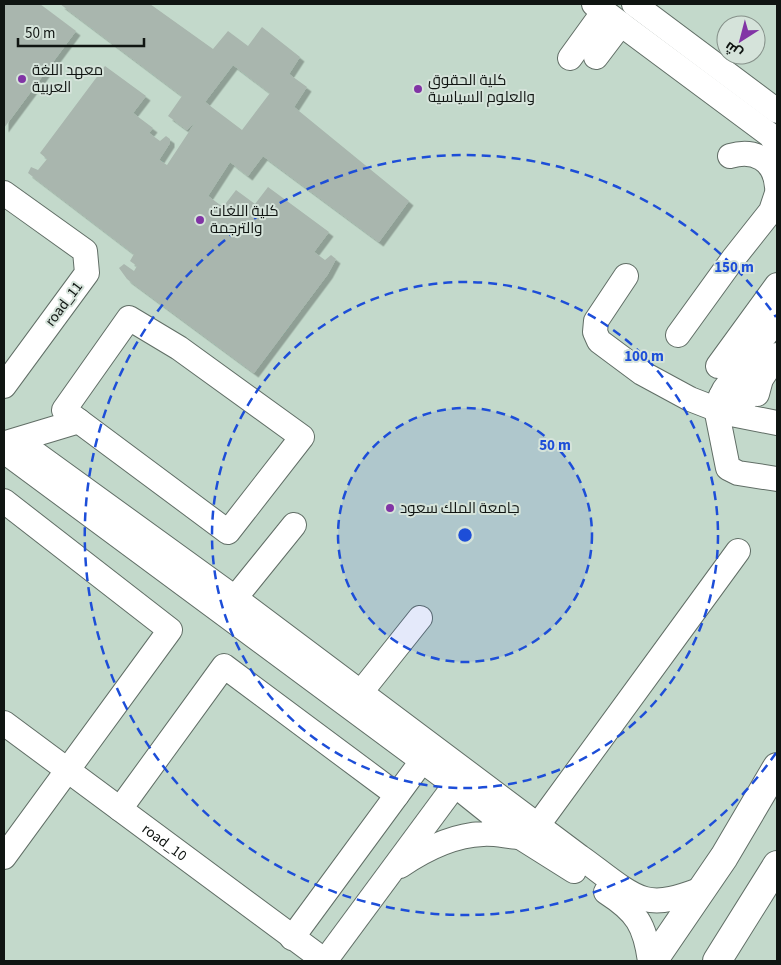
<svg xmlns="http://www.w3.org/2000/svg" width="781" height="965" font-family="'Source Sans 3',Cairo,sans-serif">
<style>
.built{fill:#c3d9cb;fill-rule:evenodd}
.building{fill:#a9b6ae;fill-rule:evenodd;filter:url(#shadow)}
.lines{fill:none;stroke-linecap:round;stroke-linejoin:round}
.minor-casing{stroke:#616e66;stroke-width:26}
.major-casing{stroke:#616e66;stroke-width:30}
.minor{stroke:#fff;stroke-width:24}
.major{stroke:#fff;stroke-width:28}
.ring{fill:none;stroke:#1d4ed8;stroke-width:2.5;stroke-dasharray:9 6}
.poi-dot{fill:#8134a5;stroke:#d5e3da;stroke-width:2}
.labels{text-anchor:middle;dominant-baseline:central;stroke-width:4;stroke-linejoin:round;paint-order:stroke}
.poi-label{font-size:15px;fill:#101512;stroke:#d5e3da;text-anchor:start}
.street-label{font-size:15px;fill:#101512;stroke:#d5e3da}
.centre{fill:#1d4ed8;stroke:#d5e3da;stroke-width:2.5}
.ring-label{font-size:15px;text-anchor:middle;font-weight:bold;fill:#1d4ed8;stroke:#d5e3da;stroke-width:4;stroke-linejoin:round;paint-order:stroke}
</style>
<defs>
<filter id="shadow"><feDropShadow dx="4.5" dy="4.5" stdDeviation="0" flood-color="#0004"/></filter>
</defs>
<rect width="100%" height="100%" fill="#d5e3da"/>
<path class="built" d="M4 4H777V961H4ZM726 25H756V55H726Z"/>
<g class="building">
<polygon points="4,4 40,4 76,31 4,128"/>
<path d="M60 4H150L213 49 228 31 248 46 262 27 300 57 289 74 307 87 294 107 409 201 379 242 263 156 248 176 230 162 208 196 223 207 236 190 255 204 268 187 329 232 314 252 325 260 331 255 336 259 328 274 254 373 127 279 119 268 124 264 134 271 137 266 130 261 134 254 28 173 31 167 38 170 47 159 40 153 105 66 146 96 133 113 153 128 149 133 160 141 166 136 170 139V143L159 160 167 165 196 121 187 130 168 116 182 96ZM233 65 270 93 242 130 205 102Z"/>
</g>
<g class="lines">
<g class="minor-casing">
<g id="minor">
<polyline points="594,4 770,135 777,145"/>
<polyline points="634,4 777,111"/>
<polyline points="596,57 621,24"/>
<polyline points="570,58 604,11"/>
<path d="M730 156C754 149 775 159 777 187"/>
<polyline points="4,193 85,251 87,273 4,386"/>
<polyline points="626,276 596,321 595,332 599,341 642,373 690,399 726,413 777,423"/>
<polygon points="129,318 179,348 302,437 228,532 64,410"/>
<polyline points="678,335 733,259 771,211 777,193"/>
<polyline points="718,366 777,285"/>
<polyline points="761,379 738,409 732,410 723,404 721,396 724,390 777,319"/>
<polyline points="757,394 761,379 777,355"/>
<polyline points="721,396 717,413 728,468 738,473 777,479"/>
<polyline points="6,443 79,421"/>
<path d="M4 445 21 443 235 598 580 857C598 869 625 894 645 899 664 904 685 895 702 889"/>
<polyline points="4,451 455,785 520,837 574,871"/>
<polyline points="4,501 170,630 4,857"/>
<polyline points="235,598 294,525"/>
<polyline points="361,692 420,618"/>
<path id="s1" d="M4 723 325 961"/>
<polyline points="120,809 224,666 397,795"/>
<polyline points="538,825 738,551"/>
<path d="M400 866C425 849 453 835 483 834 496 833 509 837 522 837"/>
<path d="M606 892C637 912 645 925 650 961"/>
<polyline points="292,938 422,761"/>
<polyline points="325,961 455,785"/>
</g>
</g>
<g class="major-casing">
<g id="major">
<polyline points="653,961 724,857 777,767"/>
<polyline points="717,961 777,865"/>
</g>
</g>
<use href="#minor" class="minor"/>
<use href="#major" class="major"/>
</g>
<circle cx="465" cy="535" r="127" fill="#1d4ed8" fill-opacity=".12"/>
<g class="ring">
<circle cx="465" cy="535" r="127"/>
<circle cx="465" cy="535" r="253"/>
<path d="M776 753A380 380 0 1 1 776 317"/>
</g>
<g class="poi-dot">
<circle cx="22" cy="79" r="5"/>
<circle cx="418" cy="89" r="5"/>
<circle cx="200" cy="220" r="5"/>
<circle cx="390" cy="508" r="5"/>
</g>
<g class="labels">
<g class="poi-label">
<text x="32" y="70">معهد اللغة<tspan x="32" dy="17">العربية</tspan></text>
<text x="428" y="80">كلية الحقوق<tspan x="428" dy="17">والعلوم السياسية</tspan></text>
<text x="210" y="211">كلية اللغات<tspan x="210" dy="17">والترجمة</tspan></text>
<text x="400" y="508">جامعة الملك سعود</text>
</g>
<g class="street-label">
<text transform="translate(64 304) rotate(-53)">road_11</text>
<text stroke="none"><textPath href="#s1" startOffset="200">road_10</textPath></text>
</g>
</g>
<circle cx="465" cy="535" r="8" class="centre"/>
<g class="ring-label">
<text x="734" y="272">150 m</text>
<text x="644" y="361">100 m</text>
<text x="555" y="450">50 m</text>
</g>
<rect width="781" height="965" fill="none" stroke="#101512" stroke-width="10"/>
<g transform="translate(741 40) rotate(216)"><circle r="24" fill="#d5e3da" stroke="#86918a"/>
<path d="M0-4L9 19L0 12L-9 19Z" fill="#8134a5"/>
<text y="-8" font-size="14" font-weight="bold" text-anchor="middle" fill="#101512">ش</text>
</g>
<path d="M18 38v8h126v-8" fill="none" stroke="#101512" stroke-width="2.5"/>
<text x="25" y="38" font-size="15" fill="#101512" stroke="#d5e3da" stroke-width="4" paint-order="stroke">50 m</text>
</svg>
